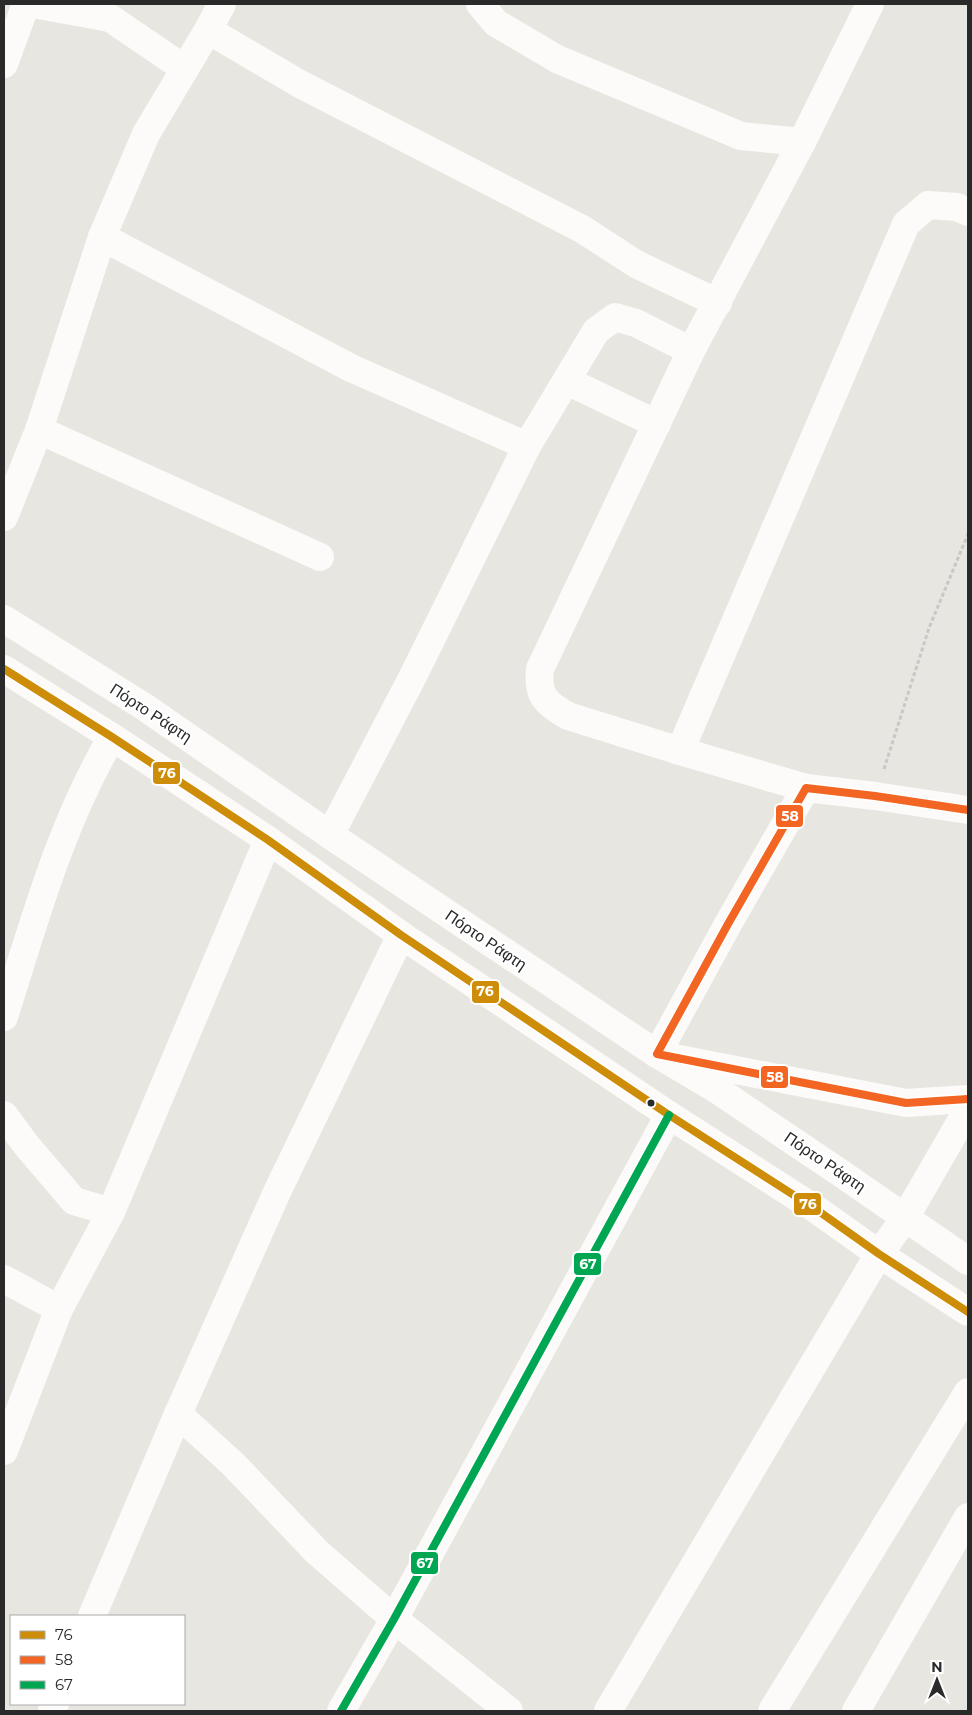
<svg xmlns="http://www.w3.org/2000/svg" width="972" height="1715" font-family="Montserrat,sans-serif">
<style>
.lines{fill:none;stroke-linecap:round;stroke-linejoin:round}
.path{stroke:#c8c8c7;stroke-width:3;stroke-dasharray:4 2.5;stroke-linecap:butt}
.minor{stroke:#fcfbfa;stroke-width:28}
.tertiary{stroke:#fcfbfa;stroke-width:28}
.secondary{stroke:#fcfbfa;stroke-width:28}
.bus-1-casing{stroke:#fff;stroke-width:11}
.bus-2-casing{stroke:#fff;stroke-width:11}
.bus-3-casing{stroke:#fff;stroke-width:11}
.bus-1{stroke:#ce8d08;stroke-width:8}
.bus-2{stroke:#f26522;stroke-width:8}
.bus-3{stroke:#00a651;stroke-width:8}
.bus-dot{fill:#2a2a2a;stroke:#fff;stroke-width:2}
.labels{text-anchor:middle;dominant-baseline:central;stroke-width:5;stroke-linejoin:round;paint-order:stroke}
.street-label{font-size:16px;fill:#2a2a2a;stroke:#fff}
.line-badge{stroke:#fff;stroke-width:2}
.badge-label{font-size:14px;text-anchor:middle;font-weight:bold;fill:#fff}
</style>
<rect width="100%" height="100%" fill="#e8e6e0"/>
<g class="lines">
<polyline class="path" points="884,769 929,628 968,534"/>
<g class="minor">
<polyline points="33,4 110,18 185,69"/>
<polyline points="480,4 496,23 557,59 741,136 802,142"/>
<polyline points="208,30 300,84 582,229 636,264 718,303"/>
<polyline points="4,64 26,4"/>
<polyline points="102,237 351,368 527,446"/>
<polyline points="567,381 657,424"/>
<polyline points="39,430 320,557"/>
<polyline points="4,517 39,430 102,237 146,134 208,30 222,4"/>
<polyline points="680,751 906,224 928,205 957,207 968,212"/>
<path d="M806 788 680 751 568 716C545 703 537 695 540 669L691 351 802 142 870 4"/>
<polyline points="330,835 412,678 527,446 596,331 615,317 636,323 691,351"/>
<path d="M4 1017C34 922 61 823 112 737"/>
<polyline points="657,1054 728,924 806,788 875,796 968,810"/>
<polyline points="4,1115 27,1146 74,1201 111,1212"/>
<polyline points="4,1279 59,1309"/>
<polyline points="178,1414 233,1464 317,1552 394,1619 509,1711"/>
<polyline points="4,1451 59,1309 111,1212 268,840"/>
<polyline points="92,1616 178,1414 277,1192 401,935"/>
<polyline points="52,1711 55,1704"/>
<polyline points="341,1711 394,1619 669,1115"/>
<polyline points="608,1711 879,1254"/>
<polyline points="772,1711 968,1392"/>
<polyline points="856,1711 968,1517"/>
</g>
<g class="tertiary">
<polyline points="664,1056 906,1103 968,1099"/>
<polyline points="879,1254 905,1218 968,1109"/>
</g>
<g class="secondary">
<polyline points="4,619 143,706 330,835 657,1054 716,1089 842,1174 968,1261"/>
<polyline points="4,669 112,737 268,840 401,935 669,1115 817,1210 879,1254 968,1312"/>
</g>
<g class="bus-1-casing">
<polyline id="bus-1" points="4,669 112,737 268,840 401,935 669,1115 817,1210 879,1254 968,1312"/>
</g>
<g class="bus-2-casing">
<polyline id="bus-2" points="968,810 875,796 806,788 728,924 657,1054 906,1103 968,1099"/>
</g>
<g class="bus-3-casing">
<polyline id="bus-3" points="341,1711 394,1619 669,1115"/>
</g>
<use href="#bus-1" class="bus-1"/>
<use href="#bus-2" class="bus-2"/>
<use href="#bus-3" class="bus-3"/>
</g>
<circle class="bus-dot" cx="651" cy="1103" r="4.5"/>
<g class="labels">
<g class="street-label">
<text transform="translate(151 713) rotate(33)">Πόρτο Ράφτη</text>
<text transform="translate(486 940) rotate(34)">Πόρτο Ράφτη</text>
<text transform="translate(825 1162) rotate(34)">Πόρτο Ράφτη</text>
</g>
</g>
<g class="line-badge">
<rect x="152" y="761" width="29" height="24" rx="5" fill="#ce8d08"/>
<rect x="775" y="804" width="29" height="24" rx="5" fill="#f26522"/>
<rect x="471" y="980" width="29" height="24" rx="5" fill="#ce8d08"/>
<rect x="760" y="1065" width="29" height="24" rx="5" fill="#f26522"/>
<rect x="793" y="1192" width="29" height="24" rx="5" fill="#ce8d08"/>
<rect x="573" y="1252" width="29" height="24" rx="5" fill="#00a651"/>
<rect x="410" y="1551" width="29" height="24" rx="5" fill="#00a651"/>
</g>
<g class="badge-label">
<text x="167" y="778">76</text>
<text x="790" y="821">58</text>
<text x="485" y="996">76</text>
<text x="775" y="1082">58</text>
<text x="808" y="1209">76</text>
<text x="588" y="1269">67</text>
<text x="425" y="1568">67</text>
</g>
<rect width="972" height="1715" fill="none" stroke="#2a2a2a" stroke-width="10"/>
<rect x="10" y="1615" width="175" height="90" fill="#ffffff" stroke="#aaaaaa"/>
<rect x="20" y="1631" width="25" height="8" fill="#ce8d08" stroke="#aaaaaa"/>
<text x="55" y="1640" font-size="15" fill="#2a2a2a">76</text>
<rect x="20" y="1656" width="25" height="8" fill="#f26522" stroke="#aaaaaa"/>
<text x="55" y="1665" font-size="15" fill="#2a2a2a">58</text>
<rect x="20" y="1681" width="25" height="8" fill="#00a651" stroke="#aaaaaa"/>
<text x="55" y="1690" font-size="15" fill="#2a2a2a">67</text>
<g transform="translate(937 1680)" stroke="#ffffff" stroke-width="4" paint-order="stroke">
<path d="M0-4L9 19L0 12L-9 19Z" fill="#2a2a2a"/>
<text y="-8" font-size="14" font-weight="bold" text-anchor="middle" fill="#2a2a2a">N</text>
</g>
</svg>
